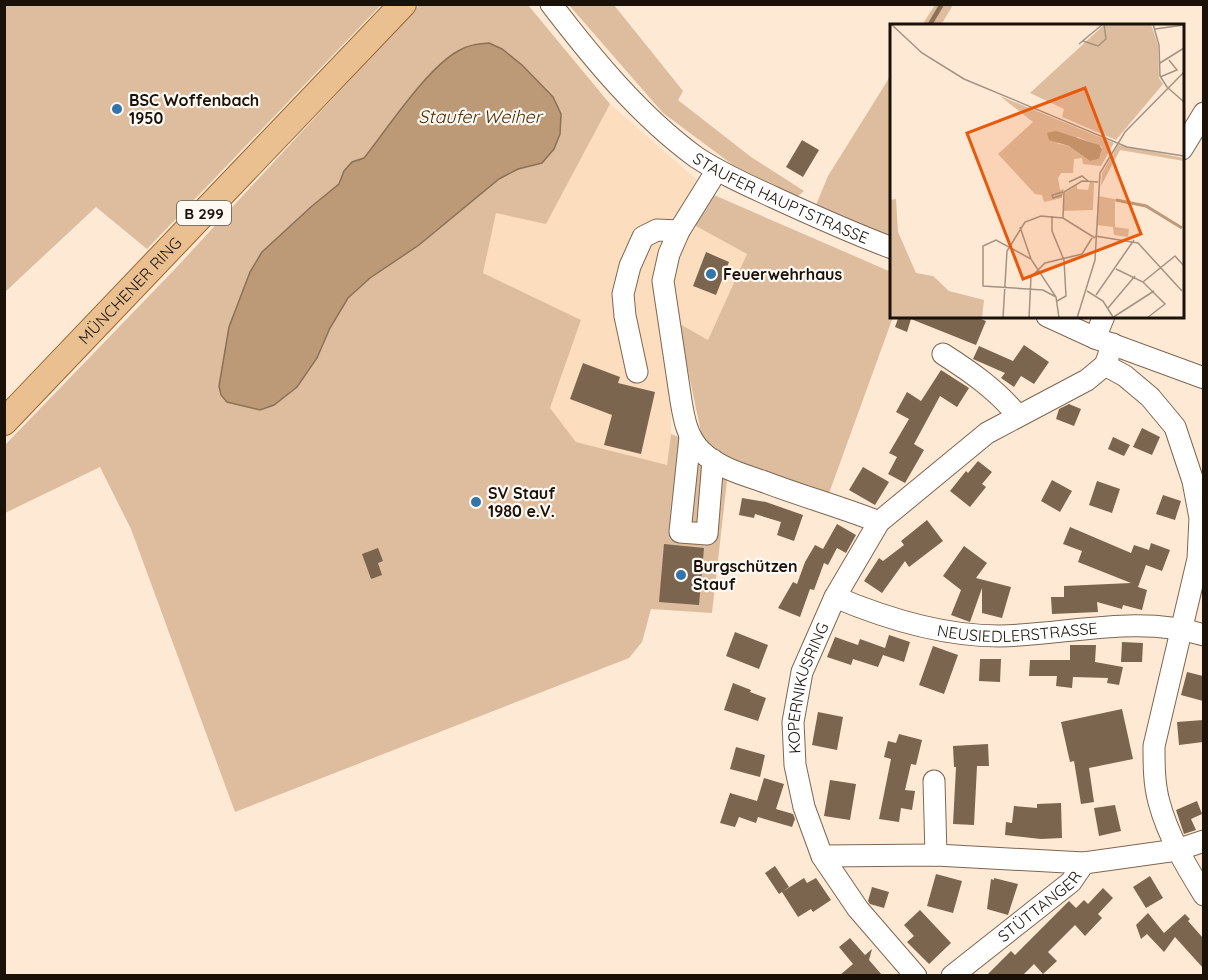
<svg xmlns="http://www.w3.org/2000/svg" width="1208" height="980" font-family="Quicksand,sans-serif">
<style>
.built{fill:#fcddbe}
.green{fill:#ddbd9d;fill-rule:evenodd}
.water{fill:#bd9a77;stroke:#8c7156;stroke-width:1.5}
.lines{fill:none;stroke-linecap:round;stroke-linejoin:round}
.stream{stroke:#8c7156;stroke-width:4.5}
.building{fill:#7b654f}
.minor-casing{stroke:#7e6751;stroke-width:23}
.major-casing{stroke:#996731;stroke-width:28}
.minor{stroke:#fff;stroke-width:21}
.major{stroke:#ebc090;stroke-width:26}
.poi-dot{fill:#3275ab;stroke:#fff9f4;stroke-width:2}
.labels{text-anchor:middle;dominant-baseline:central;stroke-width:4.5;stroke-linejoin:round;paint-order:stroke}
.shield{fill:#fff9f4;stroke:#5f5750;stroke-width:1.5}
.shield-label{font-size:15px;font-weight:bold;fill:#1a1109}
.poi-label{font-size:16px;font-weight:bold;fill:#1a1109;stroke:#fff9f4;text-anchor:start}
.street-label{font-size:16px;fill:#1a1109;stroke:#fff9f4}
.water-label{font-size:18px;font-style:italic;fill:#512e00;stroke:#fff9f4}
.inset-river{fill:none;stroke:#bd9a77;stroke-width:3}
.inset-road{fill:none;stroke:#a39383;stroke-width:1.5}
.view{fill:#e8590c;fill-opacity:0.15;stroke:#e8590c;stroke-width:3}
.inset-edge{fill:none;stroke:#1a1109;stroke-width:3}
</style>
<rect width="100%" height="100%" fill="#fee9d5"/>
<polygon class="built" points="610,104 714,195 694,225 748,254 708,340 678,323 671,393 671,434 667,465 576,442 550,408 581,320 483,273 496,212 546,223"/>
<g class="green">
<polygon points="5,4 381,4 381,5 147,249 96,207 5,292"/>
<path d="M419 5H528L610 104 546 224 496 213 483 273 581 320 550 408 576 442 667 465 671 434 684 439 728 472 712 613 651 609 642 642 629 658 235 812 131 529 100 467 5 513V445L175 269ZM489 43 502 49 522 65 553 97 560 134 554 149 542 163 518 169 499 179 419 245 370 278 348 298 330 328 317 358 297 387 274 405 262 252 312 206 339 184 344 171 352 162 364 158C388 128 426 69 458 51 468 45 477 44 489 43Z"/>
<polygon points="569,5 614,5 683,91 678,100 751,157 804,191 797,197 733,165 663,113"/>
<polygon points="935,5 953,5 941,25 922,25"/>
<polygon points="891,75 891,237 816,205 828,176"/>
<polygon points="714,195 891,272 892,316 893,317 828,496 729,462 702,437 678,323 708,340 747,254 694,225"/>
</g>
<path class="water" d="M489 43 502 49 522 65 553 97 561 114 560 134 554 149 542 163 518 169 499 179 419 245 370 278 348 298 330 328 317 358 297 387 274 405 260 410 227 402 221 395 219 386 229 327 250 272 262 252 312 206 339 184 344 171 352 162 364 158C388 128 426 69 458 51 468 45 477 44 489 43Z"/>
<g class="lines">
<polyline class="stream" points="929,26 942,4"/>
</g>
<g class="building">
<polygon points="802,140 819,150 803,177 786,167"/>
<polygon points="706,252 729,262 716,295 693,286"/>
<polygon points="899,316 973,316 986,321 976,345 911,319 907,332 895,327"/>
<polygon points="1024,345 1049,362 1034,384 1021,376 1014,387 1001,378 1005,373 973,359 979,346 1013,361"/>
<polygon points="583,363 620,377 618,383 655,392 641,454 604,445 612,415 570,399"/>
<polygon points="941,370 969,388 957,407 940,396 914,444 924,450 905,483 888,474 897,457 889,453 909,419 896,412 907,392 921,401"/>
<polygon points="1069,404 1081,409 1074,426 1056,419 1059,409"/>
<polygon points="1142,428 1160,437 1152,455 1133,447"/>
<polygon points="1113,437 1130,445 1124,456 1108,449"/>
<polygon points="978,461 992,472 982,484 986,487 970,507 950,491 966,471 968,473"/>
<polygon points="863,467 889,482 875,505 849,490"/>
<polygon points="1052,480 1072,491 1060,512 1041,501"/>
<polygon points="1097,481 1120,489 1112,513 1089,505"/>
<polygon points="1163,495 1181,501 1175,520 1156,514"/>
<polygon points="742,498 766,502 803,515 794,541 777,535 781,522 755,514 754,518 739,515"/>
<polygon points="927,520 943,541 909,567 905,561 882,593 864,581 879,558 883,561 904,545 901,541"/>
<polygon points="837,524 856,535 846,553 837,548 828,565 824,563 814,590 810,589 800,617 778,608 793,582 797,584 805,562 815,545 823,549"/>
<polygon points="1070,527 1131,553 1134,545 1149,550 1151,543 1170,550 1162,571 1146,565 1138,587 1147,590 1142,610 1123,605 1122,609 1097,602 1098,612 1052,614 1051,597 1064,597 1064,586 1131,583 1078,562 1082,551 1063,544"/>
<polygon points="664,544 704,548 699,605 659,602"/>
<polygon points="964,546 987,563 976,578 1011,587 1002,618 982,613 982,588 970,622 951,615 961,590 943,576"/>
<polygon points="378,548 383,561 378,563 382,575 371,579 362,554"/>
<polygon points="735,632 768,645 759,669 726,656"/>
<polygon points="889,635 910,642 904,662 883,655 878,667 853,659 851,665 827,657 835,637 858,645 860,639 885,648"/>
<polygon points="1122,642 1143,643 1142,662 1121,662"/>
<polygon points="1070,645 1096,645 1095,662 1123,667 1119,685 1107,683 1108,678 1073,677 1072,688 1056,686 1057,676 1029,676 1030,660 1070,660"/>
<polygon points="933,646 958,655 944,694 919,685"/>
<polygon points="980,659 1001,659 1000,682 979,681"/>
<polygon points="1187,672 1203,676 1203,701 1181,695"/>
<polygon points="733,683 751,690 750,692 766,698 758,721 724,710"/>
<polygon points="1122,709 1133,759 1089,768 1094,802 1081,804 1074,761 1070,762 1061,722"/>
<polygon points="818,712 843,717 837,750 812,745"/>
<polygon points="1203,720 1203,742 1179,745 1177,722"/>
<polygon points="899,734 922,740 916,765 911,764 905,790 915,791 912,810 901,808 899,822 879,819 891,759 884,757 888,741 896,743"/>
<polygon points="988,744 989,766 977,766 974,825 953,824 956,767 954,767 953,746"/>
<polygon points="736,747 765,755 760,777 730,769"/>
<polygon points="764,778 784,784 776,809 793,814 795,819 792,827 758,817 756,823 739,817 735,827 720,823 730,793 757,801"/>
<polygon points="830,780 856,784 850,820 824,816"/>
<polygon points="1197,801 1202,814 1191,819 1196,830 1184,834 1176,810"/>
<polygon points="1061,803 1062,838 1041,839 1005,835 1006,822 1012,823 1014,806 1037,808 1037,804"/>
<polygon points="1115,805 1121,831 1099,836 1094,808"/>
<polygon points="775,866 789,887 782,892 804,878 807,883 816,878 831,900 813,912 811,909 798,917 782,892 779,894 765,873"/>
<polygon points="936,874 962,881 953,913 927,906"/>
<polygon points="1150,876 1163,898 1146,908 1133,887"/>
<polygon points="994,878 1018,884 1008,915 987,909 991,879 994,880"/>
<polygon points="872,887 889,892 884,908 870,904 868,901"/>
<polygon points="1103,888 1113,898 1098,914 1102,918 1085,936 1075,925 1048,952 1057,961 1043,974 1034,964 1023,975 987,975 1011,951 1015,955 1069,901 1076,908 1084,900 1088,904"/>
<polygon points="920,910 951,943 929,964 907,942 914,936 904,925"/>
<polygon points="1148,913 1164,933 1185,914 1190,919 1188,921 1203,938 1203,968 1175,937 1164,952 1147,934 1141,939 1136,925"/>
<polygon points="850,938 865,955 872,949 869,960 882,975 840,975 853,964 839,947"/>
</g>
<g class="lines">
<g class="minor-casing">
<g id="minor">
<path id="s1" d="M551 4C593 59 640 116 696 157 720 173 747 185 773 197 812 215 852 233 892 248"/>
<polyline points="1182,149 1204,113"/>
<path d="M717 170 679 231 669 254 663 281 681 401C684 419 687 437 701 451 717 467 741 474 762 481 801 496 841 507 879 522"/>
<polyline points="1047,316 1095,338 1204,378"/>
<polyline points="1095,338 1104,316"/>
<path d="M943 354C971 372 997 390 1018 416"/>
<path d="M1105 365 1125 376 1150 397 1175 427 1193 481 1200 518 1198 559 1154 746C1154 765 1154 784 1159 802 1168 836 1186 866 1204 895"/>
<polyline points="637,372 625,316 623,294 630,266 643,237 657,230 679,231"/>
<polyline points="690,437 680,532 707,534 713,460"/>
<path id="s2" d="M835 597C887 619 942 636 999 636 1066 635 1138 614 1204 635"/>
<polyline points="934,781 936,855"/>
<polyline points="822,856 936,855 1084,863"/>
<path id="s3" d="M916 976 858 909 822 856 804 807 795 765 793 722 802 672 835 597 879 522 987 433 1087 380 1105 365 1113 344"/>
<path id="s4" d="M952 976 1071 882 1084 863 1177 850 1204 841"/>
</g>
</g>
<g class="major-casing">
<g id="major">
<path id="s5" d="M4 422 403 4"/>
</g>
</g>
<use href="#minor" class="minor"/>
<use href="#major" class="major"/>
</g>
<g class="poi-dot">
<circle cx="117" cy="109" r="6"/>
<circle cx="711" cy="274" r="6"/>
<circle cx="476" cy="502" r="6"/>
<circle cx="681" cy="575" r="6"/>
</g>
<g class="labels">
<rect class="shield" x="177" y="201" width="54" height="24" rx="4.5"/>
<g class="shield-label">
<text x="204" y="213">B 299</text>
</g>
<g class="poi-label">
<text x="129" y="100">BSC Woffenbach<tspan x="129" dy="18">1950</tspan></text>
<text x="723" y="274">Feuerwehrhaus</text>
<text x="488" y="493">SV Stauf<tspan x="488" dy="18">1980 e.V.</tspan></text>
<text x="693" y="566">Burgschützen<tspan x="693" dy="18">Stauf</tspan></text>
</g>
<g class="street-label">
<text stroke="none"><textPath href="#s1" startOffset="306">STAUFER HAUPTSTRASSE</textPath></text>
<text stroke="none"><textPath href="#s5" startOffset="182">MÜNCHENER RING</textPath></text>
<text stroke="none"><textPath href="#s2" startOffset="188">NEUSIEDLERSTRASSE</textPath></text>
<text stroke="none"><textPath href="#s3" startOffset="327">KOPERNIKUSRING</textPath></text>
<text stroke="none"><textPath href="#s4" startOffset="112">STÜTTANGER</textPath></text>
</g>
<g class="water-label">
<text x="480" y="116">Staufer Weiher</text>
</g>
</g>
<g transform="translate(890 24)">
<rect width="294" height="294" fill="#fee9d5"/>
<path d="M215 0H261L268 21 269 54 273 60 226 116 172 93 174 85 140 69ZM110 72 224 119 211 142 193 140 192 134 184 135 183 149H171L168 154 170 166 174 165 172 174 154 178 152 171 145 170 108 130 143 98ZM188 113 212 123 209 135 200 137 179 122 166 119ZM228 121 294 134V137L230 126 211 162 212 149ZM200 158 204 159 203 186 173 187 175 169 187 161V165L198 166ZM208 172 256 181 294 205 255 183 225 177V203L239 205 238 213 224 211 223 203 207 201ZM6 175 8 208 26 249 43 252 59 267 94 276 92 294H0V176Z" fill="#ddbd9d" fill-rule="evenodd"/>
<path d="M166 107 209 121 212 125 209 135 200 137 179 122 159 116 157 109Z" fill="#bd9a77"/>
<path class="inset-river" d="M226 176 256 182 292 204"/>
<path class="inset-road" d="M1 0 32 29 74 55 237 123 294 132M263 0 269 21 270 52 277 63M265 5 294 1M193 17 208 22 216 15 214 0M189 20 213 0M270 39 294 24M270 53 287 46 279 36M277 63 294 78M179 158 192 152 198 157M172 171 163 174 162 171 173 168M162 192V207L174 236 176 272 167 277M173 194 174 168 192 157 208 158M130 203 141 235M205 212 248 219 292 267M226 245 253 258 275 280 257 294M253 258 285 232 294 242M197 267 213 277 223 293M206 271 244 216M166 273 153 266 93 262V222L106 216 141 235 166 273 169 294M218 284 245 252M113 294 117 227 135 198 151 192 173 194 205 214M139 294 141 253 155 239 192 230 202 214M187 294 205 236 210 149 235 108 294 48M222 294 264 267"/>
<path class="view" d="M195 64 251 210 133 255 77 109Z"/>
<rect width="294" height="294" class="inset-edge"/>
</g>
<rect width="1208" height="980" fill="none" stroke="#1a1109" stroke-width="12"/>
</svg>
